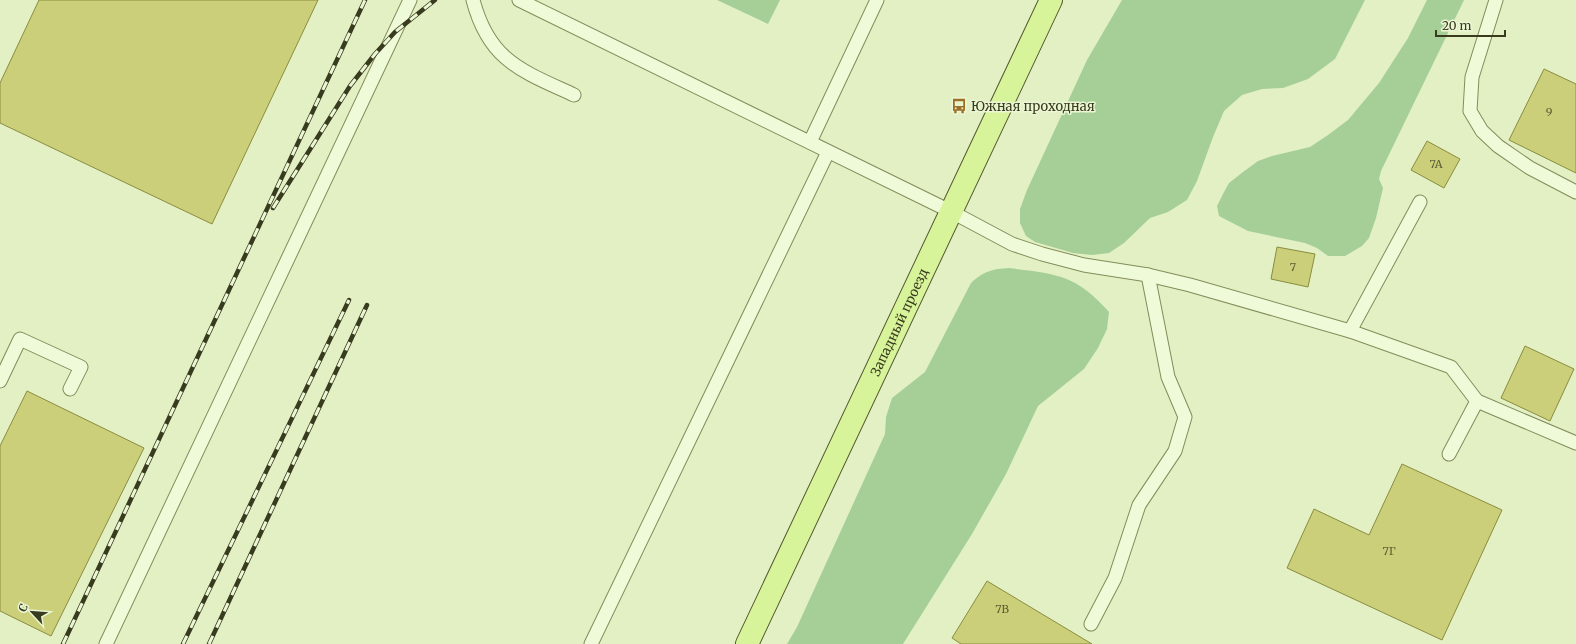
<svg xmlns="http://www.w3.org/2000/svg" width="1576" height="644" font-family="Merriweather,serif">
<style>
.green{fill:#a6cf98}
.building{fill:#cccf79;stroke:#8a8c3f}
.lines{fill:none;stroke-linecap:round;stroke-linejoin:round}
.lane-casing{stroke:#848c5a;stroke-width:15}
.primary-casing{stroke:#55592e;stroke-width:24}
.lane{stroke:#effad8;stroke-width:13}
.primary{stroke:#d8f49b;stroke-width:22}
.rail-casing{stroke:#383b1e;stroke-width:4.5}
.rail{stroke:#ebf7d4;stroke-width:3;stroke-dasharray:9;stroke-linecap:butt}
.labels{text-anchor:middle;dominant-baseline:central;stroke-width:3;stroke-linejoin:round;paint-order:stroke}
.number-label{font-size:11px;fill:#5d6035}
.poi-label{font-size:13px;fill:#383b1e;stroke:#ebf7d4;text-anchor:start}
.street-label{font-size:13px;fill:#383b1e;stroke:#ebf7d4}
</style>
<rect width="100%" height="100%" fill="#e2f0c4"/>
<g class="green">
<polygon points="717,0 780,0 768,24"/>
<polygon points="1122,0 1365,0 1335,59 1308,79 1283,88 1262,89 1242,95 1224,111 1213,137 1197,181 1187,200 1168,212 1150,218 1124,243 1109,253 1092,255 1073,253 1035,242 1026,236 1020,223 1020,209 1027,190 1087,60"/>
<polygon points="1427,0 1464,0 1381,171 1379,179 1383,188 1376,218 1369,238 1362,246 1345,256 1328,256 1317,248 1305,243 1248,231 1219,216 1217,206 1224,192 1229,183 1243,172 1258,161 1272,156 1310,147 1328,135 1348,120 1379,83 1408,38"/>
<path d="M1009 268C1056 274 1076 274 1109 312L1107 329 1098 348 1084 369 1038 406 1006 474 972 534 903 644H787L797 627 885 434 886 417 892 398 925 372 971 283C984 271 992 269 1009 268Z"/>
</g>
<g class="building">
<polygon points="39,0 318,0 212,224 0,123 0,83"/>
<polygon points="1544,69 1576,84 1576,173 1509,140"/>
<polygon points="1427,141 1460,159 1444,188 1411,170"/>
<polygon points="1277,247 1315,254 1308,287 1271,279"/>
<polygon points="1525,346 1574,369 1550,421 1501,398"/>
<polygon points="27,391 144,448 51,636 0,611 0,446"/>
<polygon points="1402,464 1502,510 1442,640 1287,568 1314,509 1369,535"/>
<polygon points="987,581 1092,644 961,644 952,638"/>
</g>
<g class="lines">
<g class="lane-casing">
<g id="lane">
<path d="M473 0C489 61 522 71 574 95"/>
<polyline points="519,0 952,212 1012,244 1042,254 1084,265 1148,275 1190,285 1350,331 1451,367 1477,401 1576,443"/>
<polyline points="1496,0 1472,77 1470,111 1482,131 1498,146 1530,168 1576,192"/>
<polyline points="810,142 877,0"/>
<polyline points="1350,331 1420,202"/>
<polyline points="0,381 20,339 81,367 70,389"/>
<polyline points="1449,454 1477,401"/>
<polyline points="1091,624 1115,578 1139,505 1175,451 1185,417 1168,377 1148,275"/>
<polyline points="106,644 410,0"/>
<polyline points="591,644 828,152"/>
</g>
</g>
<g class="primary-casing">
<g id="primary">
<path id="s1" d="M747 644 1051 0"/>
</g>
</g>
<use href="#lane" class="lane"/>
<use href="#primary" class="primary"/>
<g class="rail-casing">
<g id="rail">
<polyline points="273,208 350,86 375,54 395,32 435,0"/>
<polyline points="63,644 365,0"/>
<polyline points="183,644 349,300"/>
<polyline points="209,644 367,305"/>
</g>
</g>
<use href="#rail" class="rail"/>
</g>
<defs>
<g id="bus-bare" transform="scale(1.2)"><path d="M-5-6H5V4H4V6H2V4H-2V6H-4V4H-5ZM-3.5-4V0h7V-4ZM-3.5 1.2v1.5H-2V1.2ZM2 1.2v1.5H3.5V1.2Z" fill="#9d7027" stroke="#ebf7d4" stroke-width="2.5" paint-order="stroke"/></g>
</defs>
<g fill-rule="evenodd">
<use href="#bus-bare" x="959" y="106"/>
</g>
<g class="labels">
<g class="number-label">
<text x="1549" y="112">9</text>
<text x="1436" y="164">7А</text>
<text x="1293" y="267">7</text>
<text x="1389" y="551">7Г</text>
<text x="1002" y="609">7В</text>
</g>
<g class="poi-label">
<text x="971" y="106">Южная проходная</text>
</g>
<g class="street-label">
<text stroke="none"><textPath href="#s1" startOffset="356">Западный проезд</textPath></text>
</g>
</g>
<g transform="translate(32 612) rotate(296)" stroke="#ebf7d4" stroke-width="3" paint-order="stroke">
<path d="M0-3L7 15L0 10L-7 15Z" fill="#383b1e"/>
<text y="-6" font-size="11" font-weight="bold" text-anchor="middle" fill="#383b1e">С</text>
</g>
<path d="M1436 30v6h69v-6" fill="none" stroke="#383b1e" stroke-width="2"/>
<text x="1442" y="30" font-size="12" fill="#383b1e" stroke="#ebf7d4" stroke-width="3" paint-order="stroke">20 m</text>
</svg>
